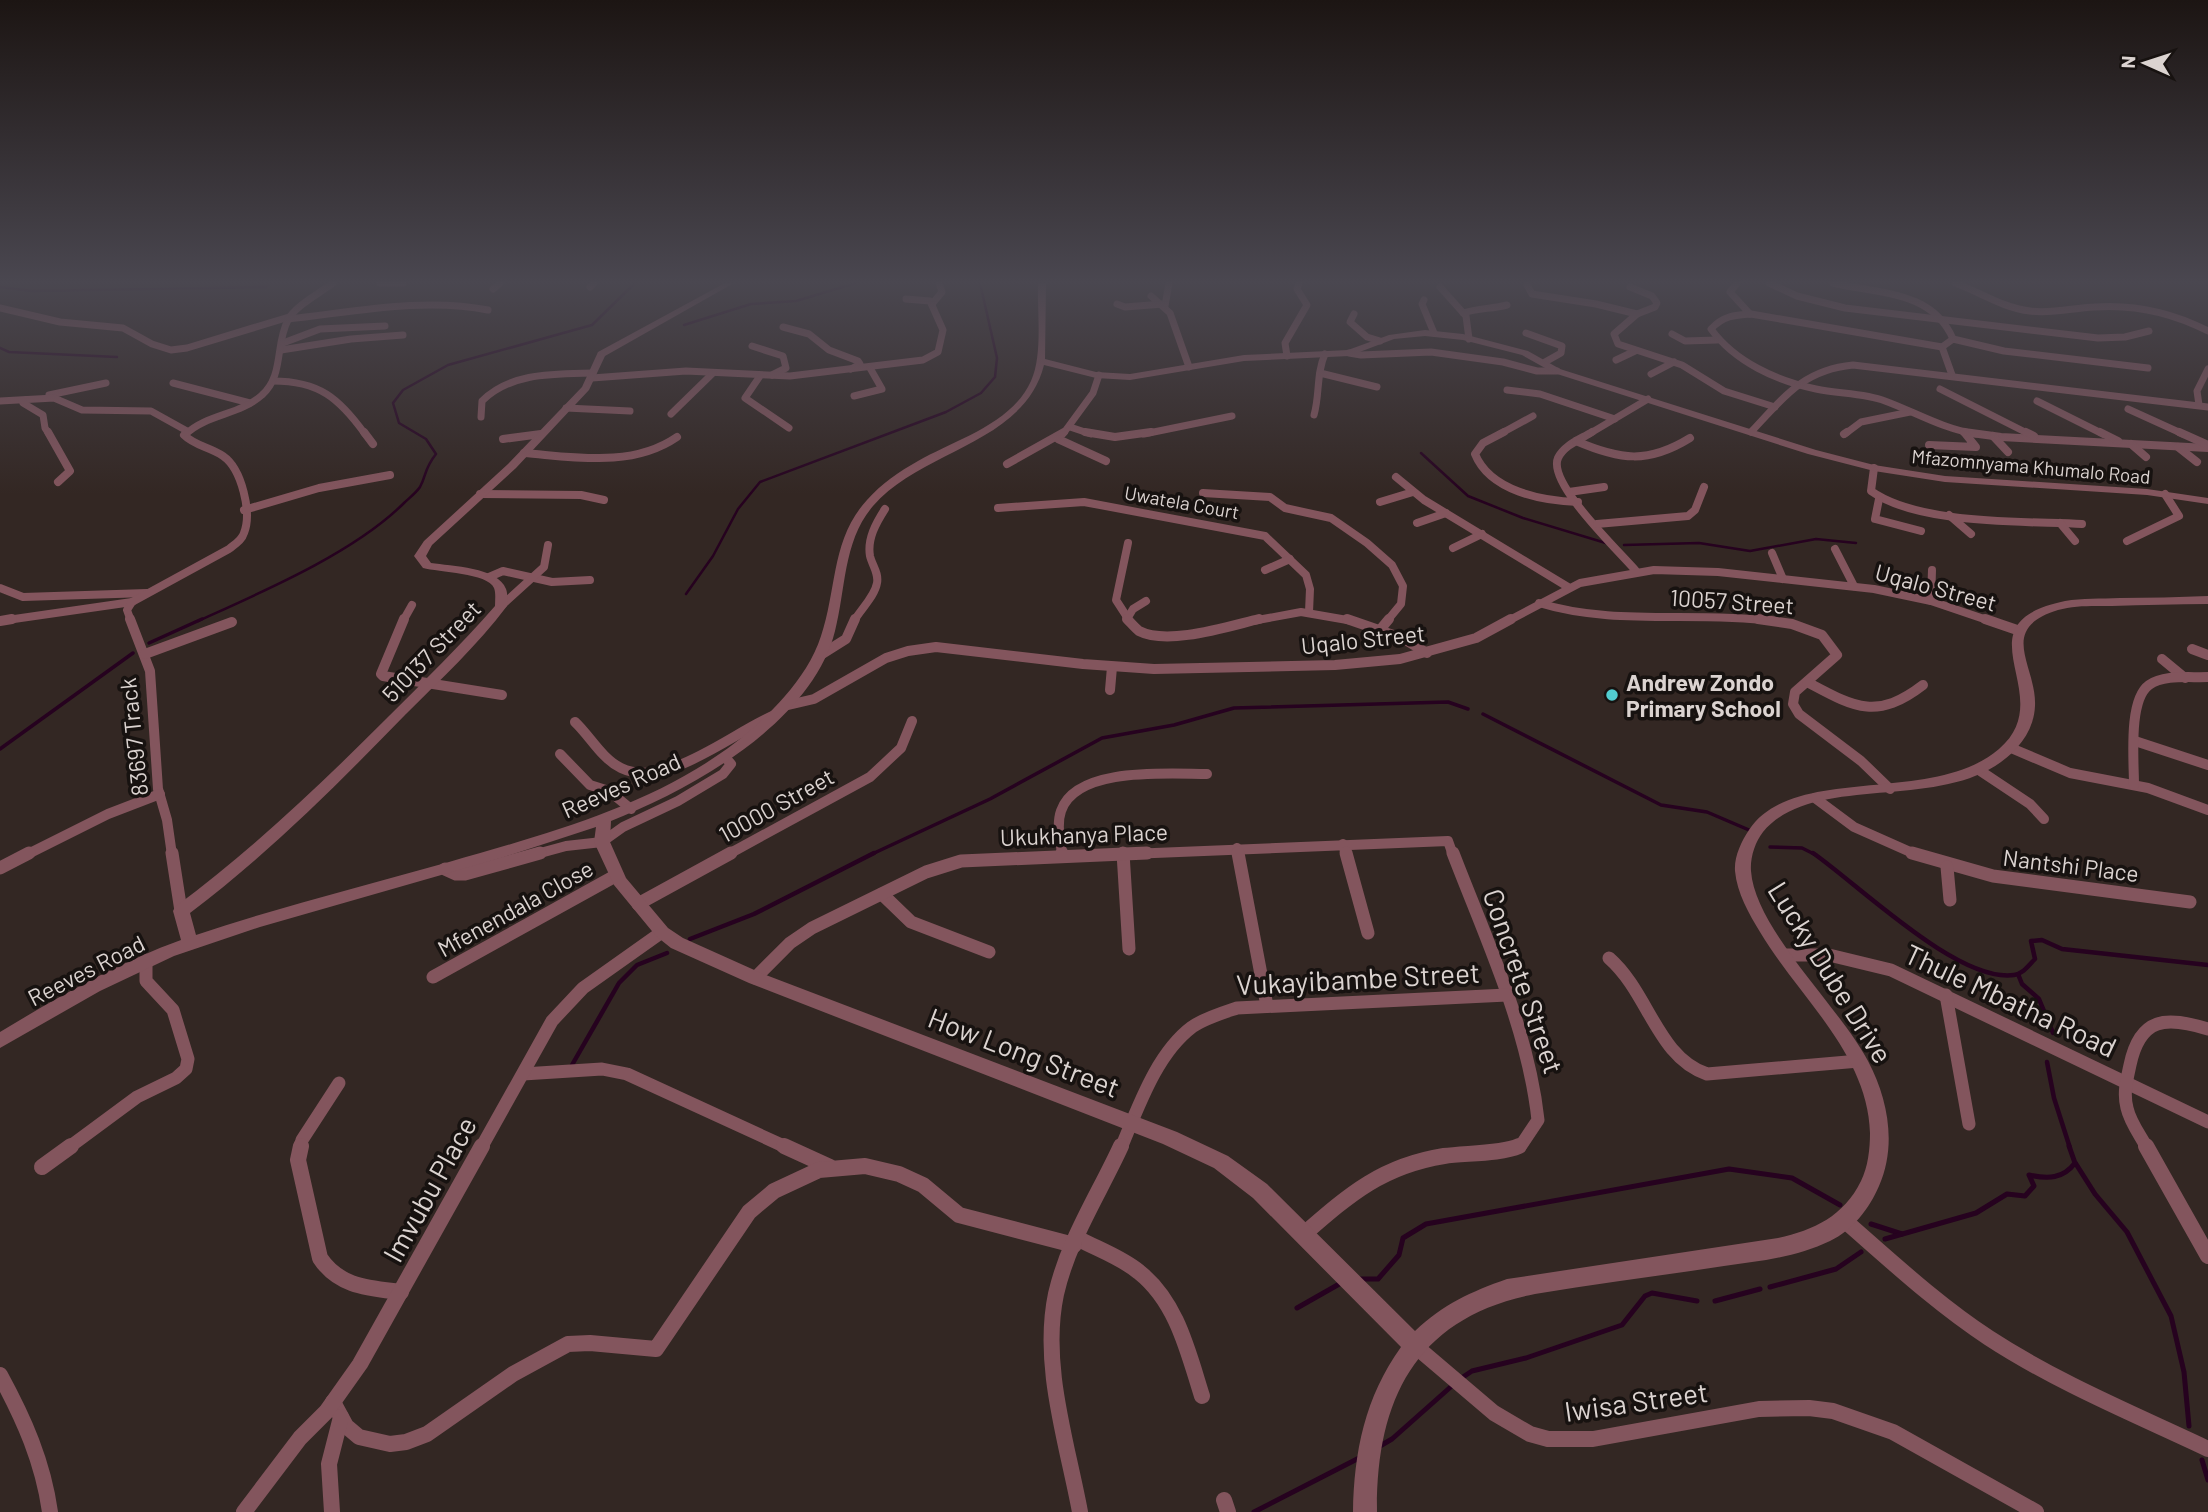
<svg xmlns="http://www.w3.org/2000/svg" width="2208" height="1512" font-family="Barlow,sans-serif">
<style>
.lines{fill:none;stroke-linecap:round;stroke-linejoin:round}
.stream-far3{stroke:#26021f;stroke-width:2.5}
.stream-far2{stroke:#26021f;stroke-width:3.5}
.stream-far1{stroke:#26021f;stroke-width:4.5}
.stream{stroke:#26021f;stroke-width:5}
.minor-far4{stroke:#83555d;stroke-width:7}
.minor-far3{stroke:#83555d;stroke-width:8}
.minor-far2{stroke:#83555d;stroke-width:10}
.minor-far1{stroke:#83555d;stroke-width:13}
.minor{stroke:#83555d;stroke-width:16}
.tertiary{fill:#83555d;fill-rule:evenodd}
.poi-dot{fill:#52cdd0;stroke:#171210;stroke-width:2.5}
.labels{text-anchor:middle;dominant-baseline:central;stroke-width:7;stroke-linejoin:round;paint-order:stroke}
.far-street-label{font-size:19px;fill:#dbd3d0;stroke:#171210}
.street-label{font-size:23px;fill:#dbd3d0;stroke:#171210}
.poi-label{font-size:23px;font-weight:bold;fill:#dbd3d0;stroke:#171210;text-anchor:start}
.near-street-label{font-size:28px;fill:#dbd3d0;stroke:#171210}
</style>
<rect width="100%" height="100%" fill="#332723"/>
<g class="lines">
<g class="stream-far3">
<polyline points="0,287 32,291 266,287"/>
<polyline points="684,325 751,304 796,301 856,283"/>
<polyline points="0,348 9,352 117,357"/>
<polyline points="1421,453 1468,496 1523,518 1609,544"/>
<polyline points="1624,545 1699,543 1750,551 1816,539 1856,543"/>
<polyline points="686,594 713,556 738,509 760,482 946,412 981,393 995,377 997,358 980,283"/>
<path d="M198 621C262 592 354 553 404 503 409 498 416 493 420 487 427 474 424 469 436 454L426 439 399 423 393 403 403 390 448 365 592 325 635 283"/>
</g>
<g class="stream-far2">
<polyline points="149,643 202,619"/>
<polyline points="1483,714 1661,805 1707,812 1749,830"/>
<polyline points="0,749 133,653"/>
<polyline points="1770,847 1802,848 1816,855"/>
<polyline points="870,855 990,799 1102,738 1174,725 1234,708 1448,702 1468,709"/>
</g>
<g class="stream-far1">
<path d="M1813 853C1859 885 1958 983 2014 975 2023 974 2029 965 2035 959L2031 941 2042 940 2062 949 2208 965"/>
<polyline points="690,939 754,914 874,853"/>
<polyline points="2018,974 2022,984 2039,999 2053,1033"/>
<polyline points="2047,1062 2054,1098 2070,1148"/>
<polyline points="572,1065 619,983 637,965 667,953"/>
</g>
<g class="stream">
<polyline points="2076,1164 2095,1194 2127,1232 2171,1316 2184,1372 2189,1426"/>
<polyline points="1871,1224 1902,1234"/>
<path d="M1885 1239 1976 1213 2007 1194 2025 1196 2034 1186 2029 1175C2048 1179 2063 1179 2075 1163L2069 1146"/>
<polyline points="1359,1279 1378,1279 1399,1255 1403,1238 1426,1224 1729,1169 1792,1178 1840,1205"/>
<polyline points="1770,1287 1836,1269 1861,1252"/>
<polyline points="1715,1301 1760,1289"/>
<polyline points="1297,1308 1341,1283"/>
<polyline points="1460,1379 1472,1371 1526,1358 1622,1325 1645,1296 1652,1293 1697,1301"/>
<polyline points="1380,1446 1392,1439 1454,1384"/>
<polyline points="2202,1460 2208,1480"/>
<polyline points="1254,1512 1361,1457"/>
</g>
<g class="minor-far4">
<polyline points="380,283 403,283"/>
<polyline points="1737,283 1730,292 1750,314"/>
<polyline points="1769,283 1797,296 1845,308 2098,338 2125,337 2149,331"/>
<path d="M1833 283C1878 294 1932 290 1953 339L1942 347 1952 375"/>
<path d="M1955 283C1980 292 2003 308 2030 311 2051 314 2073 308 2094 307 2134 304 2173 313 2208 331"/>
<polyline points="1527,285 1532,294 1596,304 1637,314 1614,334 1618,344 1682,365 1724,391 1775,407"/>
<polyline points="590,287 594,283"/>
<polyline points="1440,287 1466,316 1469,339"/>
<polyline points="1630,287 1652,296 1657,303 1655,307 1637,314"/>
<polyline points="493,289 500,283"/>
<polyline points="1151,296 1170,313 1189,367"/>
<polyline points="1424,300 1422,304 1434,333"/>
<polyline points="932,304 942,292 939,283"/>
<polyline points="1117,304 1125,307 1163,304"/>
<polyline points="1165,306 1169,283"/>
<polyline points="0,308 60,322 123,328 152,344 171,350 187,348 289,317"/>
<path d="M1463 313C1478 308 1492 309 1507 305"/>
<polyline points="1354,314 1350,322 1367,337 1380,341"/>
<path d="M288 319C353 312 424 297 488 310"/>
<polyline points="783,327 809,334 829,350 858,361 860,364 851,369"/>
<polyline points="1526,333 1562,346 1561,353 1545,362"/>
<polyline points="1672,334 1685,341 1717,340"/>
<polyline points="1953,339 2004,351 2148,368"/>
<polyline points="283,343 320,329 385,326"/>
<polyline points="752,346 783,356 786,368 772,375"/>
<path d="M1942 347 1751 314C1734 315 1723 316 1711 329 1735 362 1777 381 1816 389 1838 394 1864 393 1885 401 1915 412 1943 429 1976 434"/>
<polyline points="281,350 351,339 403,335"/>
<polyline points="1349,353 1361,355 1431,352 1503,362 1537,371 1557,371"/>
<polyline points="1287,356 1285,343 1307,305 1297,289 1299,283"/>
<polyline points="1616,360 1635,351"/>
<polyline points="1320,373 1377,387"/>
<polyline points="1651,374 1674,362"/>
<polyline points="760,376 745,398 789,428"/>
<polyline points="592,378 686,371 790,376 923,360 938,352 943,330 930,301 906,299"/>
<path d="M273 381C319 381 339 398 365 434"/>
<polyline points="173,383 250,403"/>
<polyline points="1940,389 2029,434"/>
<polyline points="1507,390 1540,394 1615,419"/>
<polyline points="49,395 106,383"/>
<polyline points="854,396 882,389 870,368"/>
<polyline points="26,400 23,403 43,415 45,428 49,434"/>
<polyline points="0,401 54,398 82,410 151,411 187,431"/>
<polyline points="2037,401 2103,434"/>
<polyline points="2199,405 2197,391 2208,369"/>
<polyline points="566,408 630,411"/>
<polyline points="2128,409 2183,434"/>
<polyline points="671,414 713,373"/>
<path d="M1314 415C1320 394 1316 374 1325 354"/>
<path d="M481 417 482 401C511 372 555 374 593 373"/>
<polyline points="1070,427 1091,434"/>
<path d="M1751 432C1784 397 1803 370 1853 365L2208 407"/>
<path d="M186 434C207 414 240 415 262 395 284 376 275 344 288 320 295 306 320 293 333 283"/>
<polyline points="1063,434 1093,393 1099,375"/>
<polyline points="1144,434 1232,416"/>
<polyline points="1500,434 1533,416"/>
<polyline points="1589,434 1648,399"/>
<polyline points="1845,434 1861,422 1910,412"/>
</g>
<g class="minor-far3">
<polyline points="48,432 70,471 58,482"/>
<polyline points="364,432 373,444"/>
<polyline points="1085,432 1115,437 1151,432"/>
<path d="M1504 432 1483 443 1475 454C1490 491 1542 501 1578 502"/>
<path d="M1592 432C1581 439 1564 445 1558 458 1547 483 1619 551 1636 571"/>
<polyline points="1964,432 2001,437 2208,448"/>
<polyline points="2026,432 2034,436"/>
<polyline points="2100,432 2118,441"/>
<polyline points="2179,432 2208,445"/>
<polyline points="1844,434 1847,432"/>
<polyline points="1993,436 2008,452"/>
<polyline points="503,439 541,434"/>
<polyline points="1058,439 1106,461"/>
<path d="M1576 441C1620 460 1648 464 1690 438"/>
<polyline points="2131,444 2146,457"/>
<polyline points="1929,445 1976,447 1964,432"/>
<polyline points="2178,447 2197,462"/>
<path d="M524 453C575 457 632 468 677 437"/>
<polyline points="1007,464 1064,432"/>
<path d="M1874 468 1871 491C1919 525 2023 521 2082 524"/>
<polyline points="1396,477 1424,500 1568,587"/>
<polyline points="1569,492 1604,487"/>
<polyline points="1203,493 1270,497 1285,508 1331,518 1367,543 1392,565 1403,586 1401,604 1387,621"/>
<polyline points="480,494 581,495 604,500"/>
<polyline points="1879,499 1875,519 1921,531"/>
<polyline points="1380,502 1413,492"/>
<polyline points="998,508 1084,502 1265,536 1306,575 1310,589 1309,612"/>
<polyline points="244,510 319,488 390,475"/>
<polyline points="1949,515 1971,534"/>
<polyline points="1417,523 1446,513"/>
<polyline points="2060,523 2075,541"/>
<polyline points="1597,524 1688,516 1695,510 1704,487"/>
<polyline points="2127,541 2179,516 2165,494"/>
<polyline points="1453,548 1482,534"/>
<polyline points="1835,549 1854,586"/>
<polyline points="1772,553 1783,579"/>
<polyline points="1265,570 1290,559"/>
<polyline points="489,577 503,571 552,582 590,580"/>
<polyline points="0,588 23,597 147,593"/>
<polyline points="1931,601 1932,570"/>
<path d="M1539 603C1613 626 1694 611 1771 621"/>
<polyline points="501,606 544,567 548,545"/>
<polyline points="1127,617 1116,600 1128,543"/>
<polyline points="0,621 132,602"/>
<path d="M131 621 127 610 132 602 229 549C235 544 242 540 244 533 252 513 242 469 223 456 210 447 195 446 184 435L187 432"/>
<polyline points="403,621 412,605"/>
<path d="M854 621C861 609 875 596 877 583 879 573 872 565 870 556 867 539 876 523 885 509"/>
<polyline points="1129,621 1127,619 1133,609 1146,601"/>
<polyline points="1252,621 1301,612 1353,621"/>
<polyline points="1508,621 1580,583 1654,570 1718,572 1874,589 1931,601 1990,621"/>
</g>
<g class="minor-far2">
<polyline points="130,619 150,671 158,789 167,820 172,855"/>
<polyline points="404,619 381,674 383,676 502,695"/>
<path d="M1127 619C1131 623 1135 628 1139 631 1168 646 1229 626 1259 619"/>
<polyline points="1347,619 1402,638 1427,653"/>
<polyline points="1758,619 1792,624 1822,635 1837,655 1795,692 1793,704 1799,714 1861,761 1890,789"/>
<polyline points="1985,619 2020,631"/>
<polyline points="0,621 12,619"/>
<polyline points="1379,631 1389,619"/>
<polyline points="2192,649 2208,655"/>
<polyline points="145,654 232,622"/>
<polyline points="819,656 846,639 855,619"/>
<polyline points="2162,659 2185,678"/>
<path d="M1807 682C1854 707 1876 721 1923 685"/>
<polyline points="1110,690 1112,667"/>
<polyline points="784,706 814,699 886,658 908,651 936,647 1083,664 1154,669 1335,665 1400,659 1476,638 1511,619"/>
<path d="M575 722C590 736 602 759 621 768 667 790 733 732 775 715"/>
<polyline points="2135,741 2208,765"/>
<polyline points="2011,748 2070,773 2148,788 2208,810"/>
<polyline points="560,754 590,785 609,791 631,809"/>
<polyline points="1979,770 2030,804 2044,819"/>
<path d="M2134 785C2134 761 2128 700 2149 685 2164 674 2191 678 2208 677"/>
<polyline points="1815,798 1854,827 1917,855"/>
<polyline points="1343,844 1346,855"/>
<polyline points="1237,848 1238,855"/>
<polyline points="26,855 108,814 160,794"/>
<polyline points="533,855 566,846 602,842 623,827 678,801 723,774 731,764 725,757"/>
<polyline points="727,855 870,777 901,748 912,721"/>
<path d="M1062 855C1061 841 1056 825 1061 811 1076 766 1169 774 1207 774"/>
<polyline points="1105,855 1448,841 1453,855"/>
</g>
<g class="minor-far1">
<polyline points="172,853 181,911"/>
<polyline points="1062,853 1062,856"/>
<polyline points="1123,853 1129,949"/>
<polyline points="1238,853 1267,1006"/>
<polyline points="1346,853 1368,933"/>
<path d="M1453 853C1486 939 1528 1028 1538 1120L1522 1144 1516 1148"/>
<polyline points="1912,853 1993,876 2190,902"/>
<polyline points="1947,867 1950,900"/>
<polyline points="0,868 29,853"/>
<polyline points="445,869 456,874 465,874 540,853"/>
<polyline points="882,894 911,922 989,952"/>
<polyline points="638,904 731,853"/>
<polyline points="1785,955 1829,955 1891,970 2208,1122"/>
<path d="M1609 958C1649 993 1657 1057 1707 1074L1859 1061"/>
<polyline points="433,977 617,875"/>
<polyline points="755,978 790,943 812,928 926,872 961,861 1147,853"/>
<polyline points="1946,995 1969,1124"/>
<polyline points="523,1074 602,1069 627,1074 788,1148"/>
<polyline points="68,1148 137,1097 176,1078 186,1069 188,1059 173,1010 146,981 146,960"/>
<polyline points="300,1148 302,1140 339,1083"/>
<polyline points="481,1148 552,1021 583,988 662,932"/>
<path d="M1121 1148C1138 1108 1156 1054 1192 1027 1205 1018 1222 1013 1237 1008L1507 995"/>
<path d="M2147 1148C2140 1135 2130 1122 2127 1108 2123 1093 2127 1079 2130 1065 2140 1017 2166 1016 2208 1029"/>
</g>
<g class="minor">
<path d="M301 1146 298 1160 320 1258C339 1287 369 1288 401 1292"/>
<polyline points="784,1146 830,1167"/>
<polyline points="2146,1146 2208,1256"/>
<polyline points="42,1167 71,1146"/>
<path d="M1844 1220C1891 1261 1937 1304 1989 1338 2058 1383 2134 1414 2208 1449"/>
<path d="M1304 1234C1350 1194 1382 1166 1444 1156 1465 1153 1501 1154 1519 1146"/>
<path d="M1077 1238C1097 1249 1121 1257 1139 1272 1177 1302 1188 1352 1202 1396"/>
<polyline points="1414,1345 1494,1413 1530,1434 1548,1439 1593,1439 1759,1409 1809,1408 1833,1411 1893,1432 2036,1512"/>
<path d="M0 1375C24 1419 43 1462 50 1512"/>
<polyline points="333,1402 346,1426 359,1437 390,1444 406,1442 427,1434 513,1374 568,1344 590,1343 656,1349 749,1212 774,1191 819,1170 865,1166 899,1174 923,1185 959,1215 1074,1245"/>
<polyline points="1224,1500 1228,1512"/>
<polyline points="244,1512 300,1438 326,1412 360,1364 482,1146"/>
<polyline points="332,1512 329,1464 341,1417"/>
<path d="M1080 1512C1067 1442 1041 1365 1056 1294 1068 1241 1099 1194 1121 1146"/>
</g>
<path class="tertiary" d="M725 283H734L605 356 589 390 516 468 432 545 426 556 431 563C451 566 498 567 506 589 508 594 507 601 507 606 477 646 440 680 405 715 337 785 268 854 190 913L196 935C279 907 364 886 449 862 567 828 701 793 785 696 800 679 814 658 821 636 837 589 831 539 867 500 881 484 900 471 918 461 955 440 1012 424 1031 381 1043 355 1037 312 1038 283H1046L1045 359 1096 372 1130 374 1244 355 1348 350 1389 335 1425 330 1463 334 1528 351 1560 369 1816 450 1874 465 1945 476 2147 489 2208 498V504L2147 495 1945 482 1874 471 1808 454 1554 373 1522 355 1463 340 1425 336 1394 339 1349 356 1244 361 1130 380 1096 378 1044 365C1024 444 922 449 873 506 843 541 846 589 835 631 812 723 692 789 611 821L610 842 626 878 668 928 683 938 761 973 1177 1132 1228 1156 1267 1184 1415 1331C1444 1304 1470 1292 1507 1279L1778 1238C1814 1230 1844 1216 1861 1181 1868 1167 1870 1149 1870 1133 1868 1054 1798 996 1760 932 1749 914 1737 893 1735 871 1734 857 1741 842 1749 830 1793 763 1933 806 1999 749 2062 695 1954 624 2065 601 2082 598 2101 599 2120 598 2149 598 2179 597 2208 596V604C2176 604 2144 605 2112 606 2094 606 2075 605 2058 610 1996 629 2037 666 2035 706 2034 730 2019 749 2001 762 1934 811 1812 773 1763 832 1755 842 1750 858 1751 871 1755 929 1839 1006 1868 1061 1888 1099 1897 1145 1879 1186 1869 1209 1853 1230 1830 1241 1797 1257 1760 1261 1724 1266 1661 1276 1598 1283 1535 1294 1416 1317 1376 1399 1377 1512H1353C1354 1452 1365 1397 1401 1347L1253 1198 1214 1168 1163 1144 749 983 671 948 656 936 614 885 594 842 596 827 504 857 260 927 174 956 100 991 0 1048V1032C58 997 117 963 181 940L173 911 175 907C252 850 320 785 387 718 424 681 461 645 495 606 495 600 496 593 494 588 488 573 438 572 423 568L414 556 424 541 508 464 582 387 598 352Z"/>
</g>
<linearGradient id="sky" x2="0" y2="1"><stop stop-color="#1c1513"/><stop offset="0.57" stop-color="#4a4750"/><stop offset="1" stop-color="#4a4750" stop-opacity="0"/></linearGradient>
<rect width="2208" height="494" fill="url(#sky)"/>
<circle class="poi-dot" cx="1612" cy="695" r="7"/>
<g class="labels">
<g class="far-street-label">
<text transform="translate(2031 466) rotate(5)">Mfazomnyama Khumalo Road</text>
<text transform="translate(1182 502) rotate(10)">Uwatela Court</text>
</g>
<g class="street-label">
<text transform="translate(1936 587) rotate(15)">Uqalo Street</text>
<text transform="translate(1732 601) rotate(4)">10057 Street</text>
<text transform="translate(1363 639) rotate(-6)">Uqalo Street</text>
<text transform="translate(431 651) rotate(-46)">510137 Street</text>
<text transform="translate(133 737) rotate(-96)">83697 Track</text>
<text transform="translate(621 785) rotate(-24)">Reeves Road</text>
<text transform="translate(776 805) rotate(-29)">10000 Street</text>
<text transform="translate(1084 834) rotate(-2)">Ukukhanya Place</text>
<text transform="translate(2071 865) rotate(7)">Nantshi Place</text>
<text transform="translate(515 908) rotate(-29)">Mfenendala Close</text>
<text transform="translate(86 970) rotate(-27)">Reeves Road</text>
</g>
<g class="poi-label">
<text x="1626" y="682">Andrew Zondo<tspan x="1626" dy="26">Primary School</tspan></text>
</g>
<g class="near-street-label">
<text transform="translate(1831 972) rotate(58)">Lucky Dube Drive</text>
<text transform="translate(1358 978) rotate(-3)">Vukayibambe Street</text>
<text transform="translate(1524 981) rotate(71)">Concrete Street</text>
<text transform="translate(2011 1000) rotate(25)">Thule Mbatha Road</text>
<text transform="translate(1024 1052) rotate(21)">How Long Street</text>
<text transform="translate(429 1189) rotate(-61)">Imvubu Place</text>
<text transform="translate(1636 1401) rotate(-8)">Iwisa Street</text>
</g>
</g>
<g transform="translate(2145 63) rotate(273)" stroke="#171210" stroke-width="5" paint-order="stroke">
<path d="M0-5L12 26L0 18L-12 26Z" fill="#dbd3d0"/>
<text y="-10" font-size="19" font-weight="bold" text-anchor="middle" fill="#dbd3d0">N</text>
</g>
</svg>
